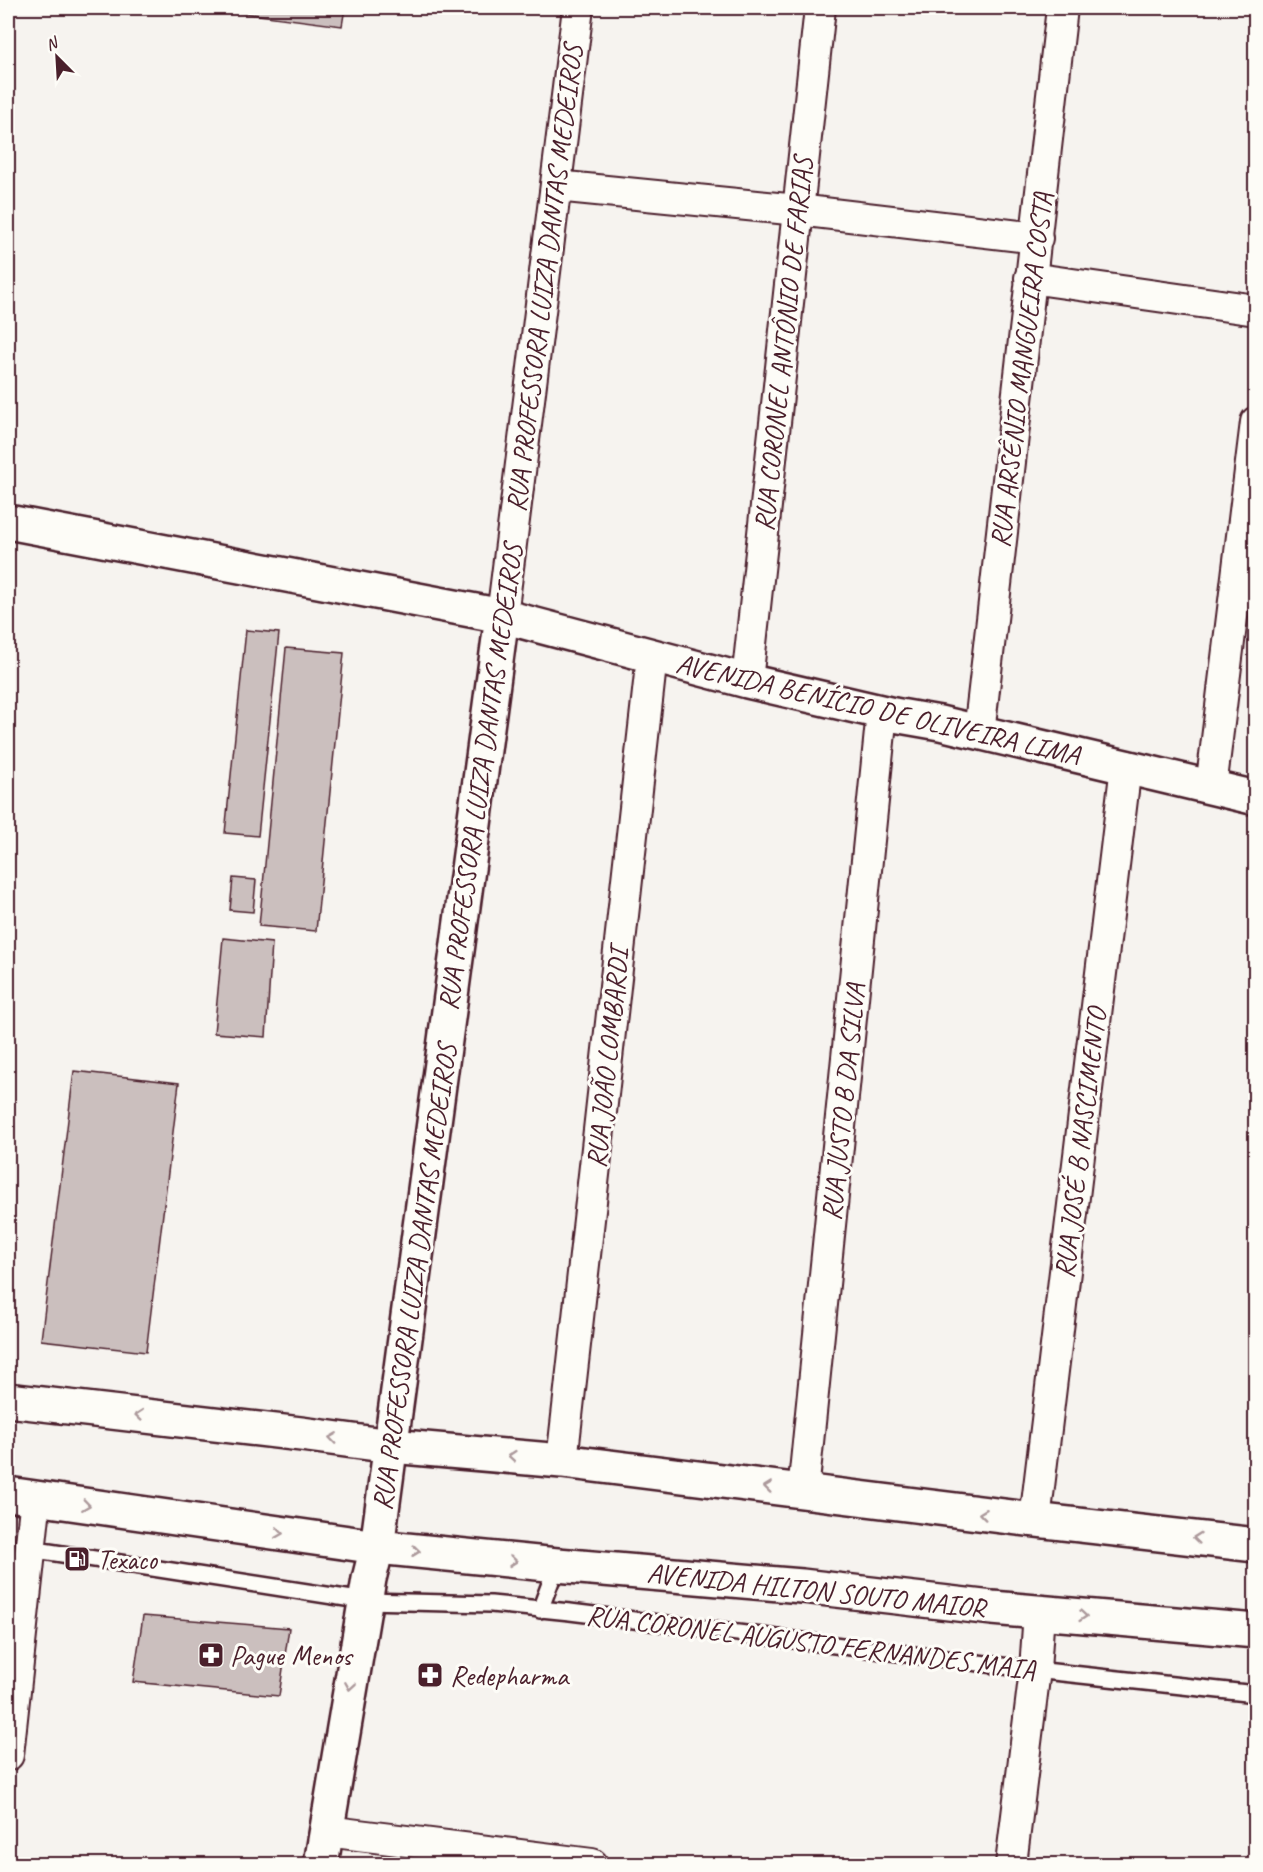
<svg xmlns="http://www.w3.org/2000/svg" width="1263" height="1872" font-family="Caveat,sans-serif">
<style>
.building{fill:#cbbfbe;stroke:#4a1f2b;stroke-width:1.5}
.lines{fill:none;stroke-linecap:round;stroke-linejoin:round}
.lane-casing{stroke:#4a1f2b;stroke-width:20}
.street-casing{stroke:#4a1f2b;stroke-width:34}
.secondary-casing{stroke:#4a1f2b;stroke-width:38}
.primary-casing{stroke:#4a1f2b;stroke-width:38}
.lane{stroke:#fdfcf7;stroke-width:15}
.street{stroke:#fdfcf7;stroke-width:30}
.secondary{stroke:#fdfcf7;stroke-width:33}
.primary{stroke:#fdfcf7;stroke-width:33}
.oneway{stroke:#ac999b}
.labels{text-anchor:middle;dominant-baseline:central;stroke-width:6;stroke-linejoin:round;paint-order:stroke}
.street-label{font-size:28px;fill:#4a1f2b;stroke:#fdfcf7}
.poi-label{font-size:28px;fill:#4a1f2b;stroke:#fdfcf7;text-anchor:start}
</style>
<rect width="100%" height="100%" fill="#f6f3ef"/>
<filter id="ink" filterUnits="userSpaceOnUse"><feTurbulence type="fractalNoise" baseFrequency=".0167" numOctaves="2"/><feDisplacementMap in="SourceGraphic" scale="12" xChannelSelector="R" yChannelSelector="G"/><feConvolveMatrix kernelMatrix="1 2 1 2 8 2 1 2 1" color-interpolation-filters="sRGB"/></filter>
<g filter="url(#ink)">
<g class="building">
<polygon points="204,8 345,8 342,26"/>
<polygon points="246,630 279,633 258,836 225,833"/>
<polygon points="286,648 344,653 316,931 259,926"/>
<polygon points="233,878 256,880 253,912 230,910"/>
<polygon points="223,938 272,943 266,1037 214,1033"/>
<polygon points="74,1071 179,1083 146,1352 41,1340"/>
<polygon points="143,1616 289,1628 279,1696 133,1682"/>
</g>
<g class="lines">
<g class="lane-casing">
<g id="lane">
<polyline points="30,1549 365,1601 491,1604 570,1612 1035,1670 1256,1694"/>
<polyline points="540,1610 557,1565"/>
</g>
</g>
<g class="street-casing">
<g id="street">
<polyline points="556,186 798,210 1037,238"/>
<polyline points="1030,278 1256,310"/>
<polyline points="502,616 578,8"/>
<polyline points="747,681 820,8"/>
<polyline points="979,733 1062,8"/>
<polyline points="1211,788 1256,422"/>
<polyline points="562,1461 652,656"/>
<polyline points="803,1492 882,712"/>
<polyline points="1035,1520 1126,766"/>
<polyline points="8,1755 36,1497"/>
<polyline points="326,1831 592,1864"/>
<polyline points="1011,1864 1035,1670 1039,1612"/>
</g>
</g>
<g class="secondary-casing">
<g id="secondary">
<polyline points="8,522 502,616 747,681 894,715 940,723 1256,798"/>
<polyline points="321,1864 369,1579 377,1547 502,616"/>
</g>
</g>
<g class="primary-casing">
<g id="primary">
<polyline points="8,1400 301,1434 391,1446 562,1461 1035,1520 1256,1545"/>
<polyline points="8,1494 377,1547 557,1565 802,1586 992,1608 1256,1631"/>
</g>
</g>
<use href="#lane" class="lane"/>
<use href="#street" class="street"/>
<use href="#secondary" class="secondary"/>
<use href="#primary" class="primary"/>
</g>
<defs><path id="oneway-chevron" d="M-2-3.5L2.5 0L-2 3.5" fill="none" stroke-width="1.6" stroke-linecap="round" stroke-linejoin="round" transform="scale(1.5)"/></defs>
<g class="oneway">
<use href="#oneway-chevron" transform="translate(139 1415) rotate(-174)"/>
<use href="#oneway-chevron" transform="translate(333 1438) rotate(-172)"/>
<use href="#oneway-chevron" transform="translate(512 1456) rotate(-175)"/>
<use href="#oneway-chevron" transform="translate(768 1487) rotate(-173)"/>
<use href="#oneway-chevron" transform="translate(86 1505) rotate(8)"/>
<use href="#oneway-chevron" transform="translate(983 1514) rotate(-173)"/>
<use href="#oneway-chevron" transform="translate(279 1533) rotate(8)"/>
<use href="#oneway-chevron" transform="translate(1197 1538) rotate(-174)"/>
<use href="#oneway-chevron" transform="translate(416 1551) rotate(6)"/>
<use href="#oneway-chevron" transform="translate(513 1561) rotate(6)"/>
<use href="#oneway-chevron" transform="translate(1083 1616) rotate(5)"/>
<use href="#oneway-chevron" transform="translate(350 1686) rotate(99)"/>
</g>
</g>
<defs>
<g id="fuel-square" transform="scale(1.35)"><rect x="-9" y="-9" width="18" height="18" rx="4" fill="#4a1f2b" stroke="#fdfcf7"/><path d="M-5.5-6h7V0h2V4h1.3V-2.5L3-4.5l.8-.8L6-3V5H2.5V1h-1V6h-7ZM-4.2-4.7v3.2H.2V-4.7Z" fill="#fff"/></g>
<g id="pharmacy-square" transform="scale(1.35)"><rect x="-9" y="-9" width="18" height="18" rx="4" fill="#4a1f2b" stroke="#fdfcf7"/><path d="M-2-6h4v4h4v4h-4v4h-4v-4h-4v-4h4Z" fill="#fff"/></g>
</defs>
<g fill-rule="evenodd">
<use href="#fuel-square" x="77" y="1559"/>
<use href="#pharmacy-square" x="211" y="1655"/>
<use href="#pharmacy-square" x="430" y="1675"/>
</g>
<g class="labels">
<g class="street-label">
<text transform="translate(544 278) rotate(-83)">RUA PROFESSORA LUIZA DANTAS MEDEIROS</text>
<text transform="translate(783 344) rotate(-84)">RUA CORONEL ANTÔNIO DE FARIAS</text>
<text transform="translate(1021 370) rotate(-83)">RUA ARSÊNIO MANGUEIRA COSTA</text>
<text transform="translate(878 709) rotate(13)">AVENIDA BENÍCIO DE OLIVEIRA LIMA</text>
<text transform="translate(480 777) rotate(-82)">RUA PROFESSORA LUIZA DANTAS MEDEIROS</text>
<text transform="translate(607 1058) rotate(-84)">RUA JOÃO LOMBARDI</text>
<text transform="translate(843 1102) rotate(-84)">RUA JUSTO B DA SILVA</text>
<text transform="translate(1080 1143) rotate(-83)">RUA JOSÉ B NASCIMENTO</text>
<text transform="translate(414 1277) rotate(-82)">RUA PROFESSORA LUIZA DANTAS MEDEIROS</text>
<text transform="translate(816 1590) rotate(6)">AVENIDA HILTON SOUTO MAIOR</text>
<text transform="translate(811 1642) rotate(7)">RUA CORONEL AUGUSTO FERNANDES MAIA</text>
</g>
<g class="poi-label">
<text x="97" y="1559">Texaco</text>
<text x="230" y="1655">Pague Menos</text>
<text x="450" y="1675">Redepharma</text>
</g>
</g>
<rect width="1263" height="1872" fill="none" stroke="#fdfcf7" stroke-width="30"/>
<rect x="15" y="15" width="1233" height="1842" fill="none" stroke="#4a1f2b" stroke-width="2" filter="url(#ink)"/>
<g transform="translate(57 57) rotate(336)" stroke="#fdfcf7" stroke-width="4.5" paint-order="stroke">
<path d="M0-4.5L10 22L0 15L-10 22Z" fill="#4a1f2b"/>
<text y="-9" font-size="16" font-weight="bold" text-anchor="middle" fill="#4a1f2b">N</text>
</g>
</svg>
